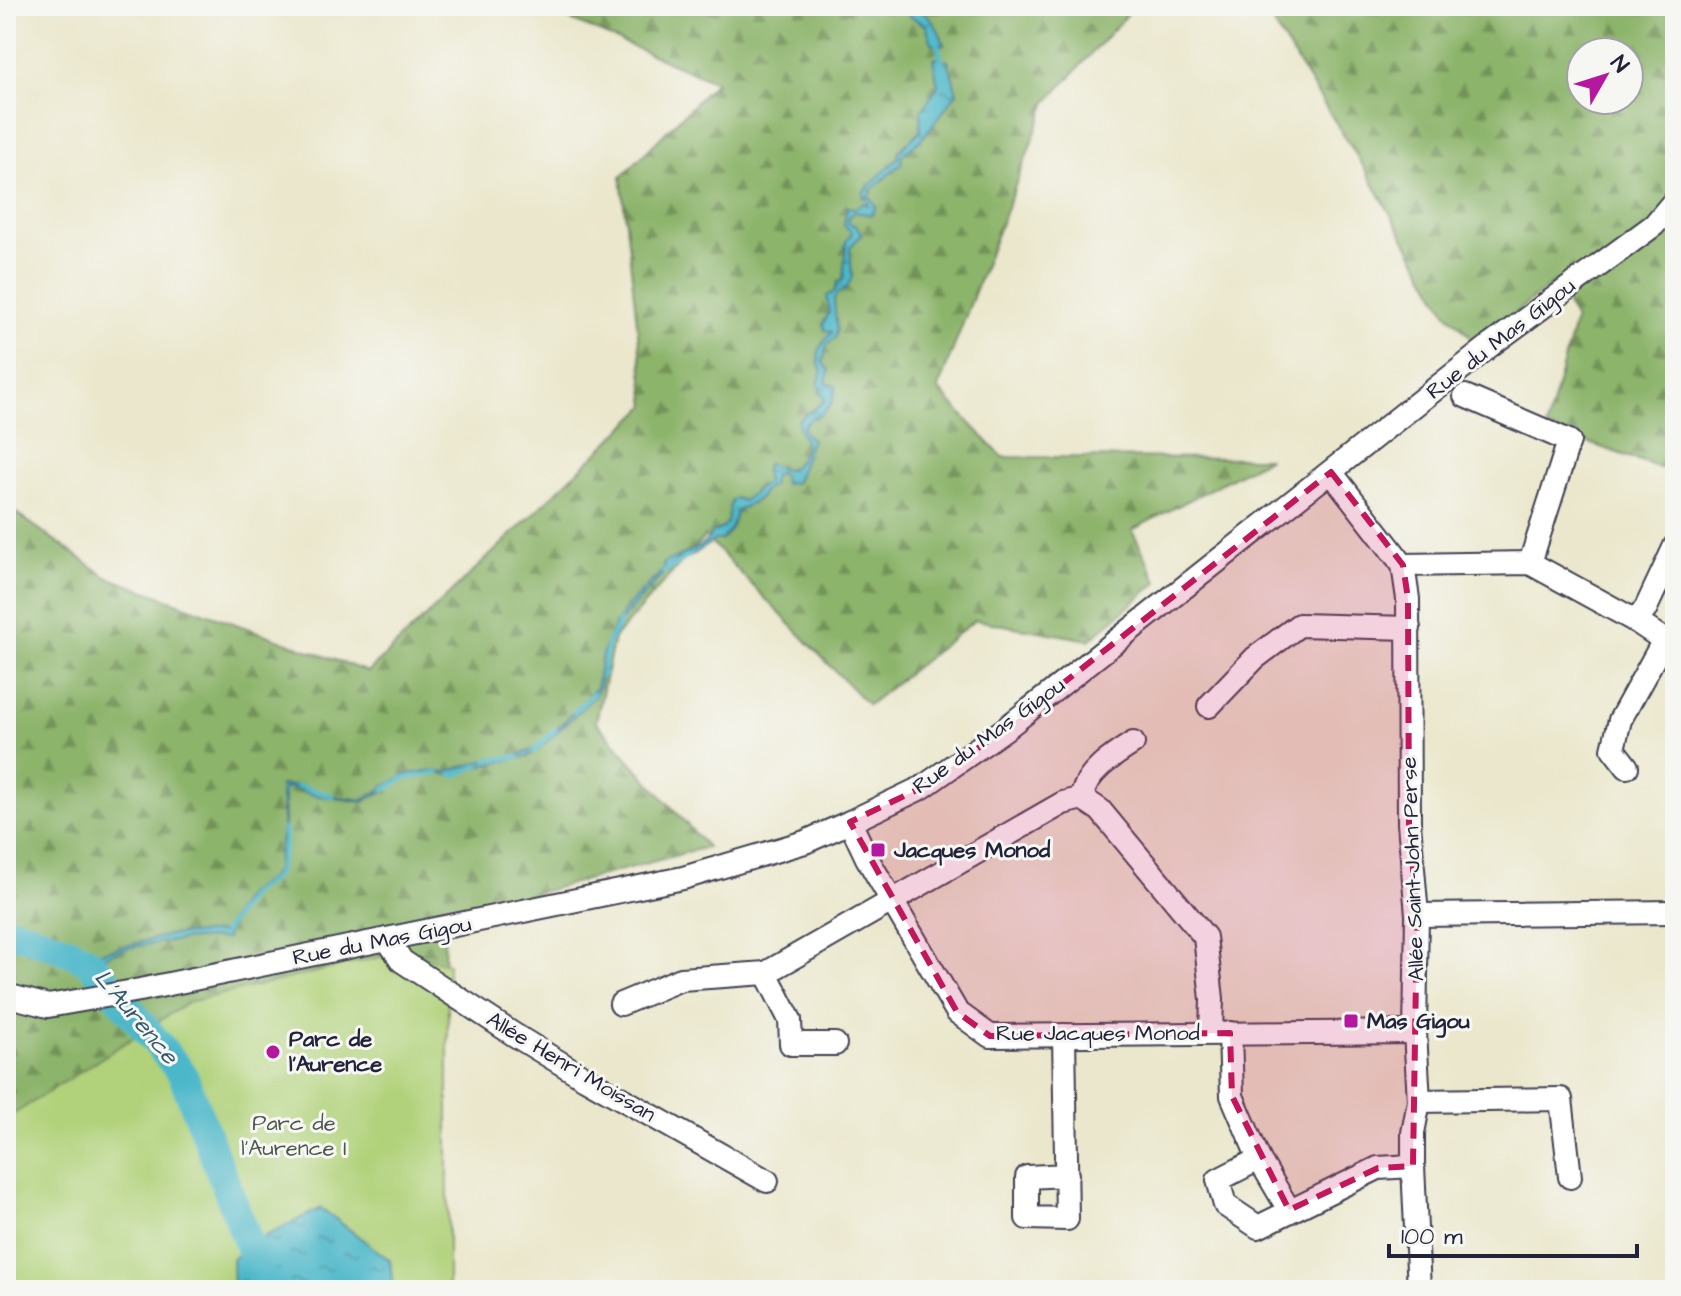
<svg xmlns="http://www.w3.org/2000/svg" width="1681" height="1296" font-family="'Architects Daughter',sans-serif">
<style>
.forest{fill:url(#forest-firs);stroke:#576b52;stroke-width:2;fill-rule:evenodd}
.park{fill:#b1d27a;stroke:#6a7a5a;stroke-width:2}
.water{fill:url(#water-ripples);stroke:#376c82;stroke-width:2}
.lines{fill:none;stroke-linecap:round;stroke-linejoin:round}
.stream{stroke:#4cb7c9;stroke-width:5}
.river{stroke:#4cb7c9;stroke-width:30}
.minor-casing{stroke:#404051;stroke-width:26}
.minor{stroke:#fff;stroke-width:22}
.marked{fill:#c2185b;fill-opacity:0.2;stroke:#c2185b;stroke-width:6;stroke-dasharray:16 10;stroke-linejoin:round}
.poi-dot{fill:#b5179e;stroke:#f6f6f2;stroke-width:3}
.labels{text-anchor:middle;dominant-baseline:central;stroke-width:6;stroke-linejoin:round;paint-order:stroke}
.street-label{font-size:22px;fill:#22223b;stroke:#f6f6f2}
.poi-label{font-size:22px;font-weight:bold;fill:#22223b;stroke:#f6f6f2;text-anchor:start}
.park-label{font-size:22px;fill:#4d574e;stroke:#f6f6f2}
.water-label{font-size:24px;font-style:italic;fill:#31566d;stroke:#f6f6f2}
</style>
<defs>
<pattern id="forest-firs" width="22" height="20" patternUnits="userSpaceOnUse" patternTransform="scale(2)"><rect width="22" height="20" fill="#8cb46a"/><path d="M5 1l3.5 6h-7zM16 11l3.5 6h-7z" fill="#729258"/></pattern>
<pattern id="water-ripples" width="26" height="14" patternUnits="userSpaceOnUse" patternTransform="scale(2)"><rect width="26" height="14" fill="#4cb7c9"/><path d="M2 4q2-2 4 0t4 0M15 11q2-2 4 0t4 0" fill="none" stroke="#3f94a4"/></pattern>
</defs>
<rect width="100%" height="100%" fill="#f6f6f2"/>
<filter id="ink" filterUnits="userSpaceOnUse"><feTurbulence type="fractalNoise" baseFrequency=".0125" numOctaves="2"/><feDisplacementMap in="SourceGraphic" scale="16" xChannelSelector="R" yChannelSelector="G"/><feConvolveMatrix kernelMatrix="1 2 1 2 8 2 1 2 1" color-interpolation-filters="sRGB"/></filter>
<filter id="wash" filterUnits="userSpaceOnUse"><feTurbulence type="fractalNoise" baseFrequency=".006" numOctaves="4" result="noise"/><feDisplacementMap in="SourceGraphic" scale="32" xChannelSelector="R" yChannelSelector="G"/><feGaussianBlur stdDeviation="1.8" result="paint"/><feColorMatrix in="noise" values="0 0 0 0 0 0 0 0 0 0 0 0 0 0 0 0 0 1.4 0 .05"/><feComposite in="paint" operator="in"/></filter>
<g filter="url(#wash)">
<rect width="100%" height="100%" fill="#ebe7cc"/>
<g class="forest">
<polygon points="538,6 1135,6 1047,102 938,389 1002,457 1269,458 1132,530 1158,582 1089,640 975,620 868,705 705,536 614,638 596,722 707,847 444,918 448,1290 6,1290 6,506 107,577 368,672 646,406 621,177 716,82"/>
<path d="M1262 6H1675V142L1668 159 1675 172V473L1546 428 1575 320 1555 282 1476 343 1446 312 1365 169ZM1581 52H1629V100H1581Z"/>
</g>
<polygon class="park" points="405,951 448,964 448,1290 6,1290 6,1119 189,1002"/>
<g class="water">
<path d="M905 6C925 6 940 28 944 45L932 43 926 26 907 14Z"/>
<path d="M933 58 948 60 957 93 921 140 902 155 901 164 871 190 869 195 876 207 872 215 855 212 849 217V223L857 226 862 235 850 247 852 277 846 289 837 294 834 299 837 332 835 338 827 345 823 363 829 370 826 383 836 386C832 406 831 406 816 418L813 417 803 426 806 435 812 439 796 482 784 484 783 475 778 473 773 477V484L763 491 759 499 737 511 731 529 722 540H715L690 557 677 559 629 611 611 637 604 656 600 686 594 697 537 751 528 756 468 769 456 775 425 773 404 778 364 802 312 795 297 789 284 788V842L278 871 273 879 251 892 227 932 226 939C201 937 115 944 100 961L117 982 111 986 84 958 59 947 6 930V921L32 927 94 954 169 935 223 932 246 895 270 878 276 870 283 822 280 785 300 786 315 793 363 800 404 775 426 771 445 772 493 758 513 757 530 751 543 743 596 688 602 654 615 624 635 598 663 570 664 563C682 552 702 553 712 532 735 527 725 513 732 500L735 498 743 501 766 482 765 467 768 464C773 465 782 470 786 470 795 470 805 452 805 445 804 437 798 430 798 420L825 401 818 384 822 371C813 357 821 343 832 332L825 330 823 324 829 312 827 296 834 292 838 282 843 280 846 241 852 233 844 225 847 207 855 208 863 203 868 205 867 197 863 198 864 191 899 157 898 152 920 131 921 112 938 86Z"/>
<polygon points="321,1208 390,1260 393,1290 233,1290 232,1259 263,1237"/>
</g>
<g class="lines">
<g class="stream">
<polyline points="936,40 943,65"/>
<polyline points="664,572 689,556"/>
<polyline points="602,676 608,643 620,621"/>
<polyline points="574,712 593,694"/>
<polyline points="534,751 555,730"/>
<polyline points="488,760 518,757"/>
<polyline points="452,774 456,775 479,765"/>
<polyline points="297,786 333,796"/>
<polyline points="384,790 404,778 438,773"/>
<polyline points="224,932 251,894 273,879 278,871 285,843 284,829"/>
</g>
<polyline class="river" points="6,929 72,952 91,963 182,1073 267,1290"/>
</g>
</g>
<g filter="url(#ink)">
<g class="lines">
<g class="minor-casing">
<g id="minor">
<polyline points="1465,396 1569,441 1530,563"/>
<polyline points="1331,472 1403,565 1408,599 1409,823 1417,915 1415,1032 1419,1101 1413,1133 1413,1166 1419,1290"/>
<polyline points="1403,565 1530,563 1634,620 1664,640 1675,639"/>
<polyline points="1634,620 1645,610 1675,546"/>
<polyline points="1209,706 1255,658 1299,625 1409,628"/>
<polyline points="1627,767 1613,749 1620,720 1664,640"/>
<path d="M1082 798C1084 774 1114 755 1133 743"/>
<polyline points="850,822 867,858 957,1012 990,1036 1415,1032"/>
<polyline points="1417,915 1675,912"/>
<polyline points="387,939 402,961 513,1034 585,1078 767,1181"/>
<polyline points="766,973 790,1020 791,1044 835,1044"/>
<polyline points="6,995 48,1006 140,990 683,878 805,842 850,822 923,787 1005,729 1492,344 1654,225 1675,200"/>
<polyline points="621,1004 681,979 766,973 1063,803 1082,798 1100,810 1205,937 1212,999 1211,1033"/>
<polyline points="1230,1033 1232,1096 1259,1159"/>
<polyline points="1064,1035 1067,1219 1027,1218 1027,1177 1067,1175"/>
<polyline points="1419,1101 1561,1099 1570,1177"/>
<polyline points="1289,1210 1259,1159 1218,1180 1225,1205 1258,1227 1378,1168 1413,1166"/>
</g>
</g>
<use href="#minor" class="minor"/>
</g>
</g>
<path class="marked" d="M1331 472 1403 565 1408 599 1409 823 1417 915 1413 1166 1378 1168 1289 1210 1232 1096 1230 1033 990 1036 957 1012 850 822 923 787 1005 729Z"/>
<g class="poi-dot">
<rect x="870" y="842" width="16" height="16" rx="4"/>
<rect x="1343" y="1013" width="16" height="16" rx="4"/>
<circle cx="273" cy="1052" r="8"/>
</g>
<g class="labels">
<g class="street-label">
<text transform="translate(1501 339) rotate(-38)">Rue du Mas Gigou</text>
<text transform="translate(989 736) rotate(-36)">Rue du Mas Gigou</text>
<text transform="translate(1413 869) rotate(-92)">Allée Saint-John Perse</text>
<text transform="translate(382 941) rotate(-11)">Rue du Mas Gigou</text>
<text x="1098" y="1033">Rue Jacques Monod</text>
<text transform="translate(571 1067) rotate(31)">Allée Henri Moissan</text>
</g>
<g class="poi-label">
<text x="894" y="850">Jacques Monod</text>
<text x="1367" y="1021">Mas Gigou</text>
<text x="289" y="1039">Parc de<tspan x="289" dy="25">l'Aurence</tspan></text>
</g>
<g class="park-label">
<text x="294" y="1123">Parc de<tspan x="294" dy="25">l'Aurence I</tspan></text>
</g>
<g class="water-label">
<text transform="translate(136 1017) rotate(50)">L'Aurence</text>
</g>
</g>
<rect width="1681" height="1296" fill="none" stroke="#f6f6f2" stroke-width="32"/>
<g transform="translate(1605 76) rotate(51)"><circle r="38" fill="#f6f6f2" stroke="#a1a1a9" stroke-width="2"/>
<path d="M0-6L14 30L0 20L-14 30Z" fill="#b5179e"/>
<text y="-12" font-size="22" font-weight="bold" text-anchor="middle" fill="#22223b">N</text>
</g>
<path d="M1389 1244v12h248v-12" fill="none" stroke="#22223b" stroke-width="4"/>
<text x="1401" y="1244" font-size="24" fill="#22223b" stroke="#f6f6f2" stroke-width="6" paint-order="stroke">100 m</text>
</svg>
